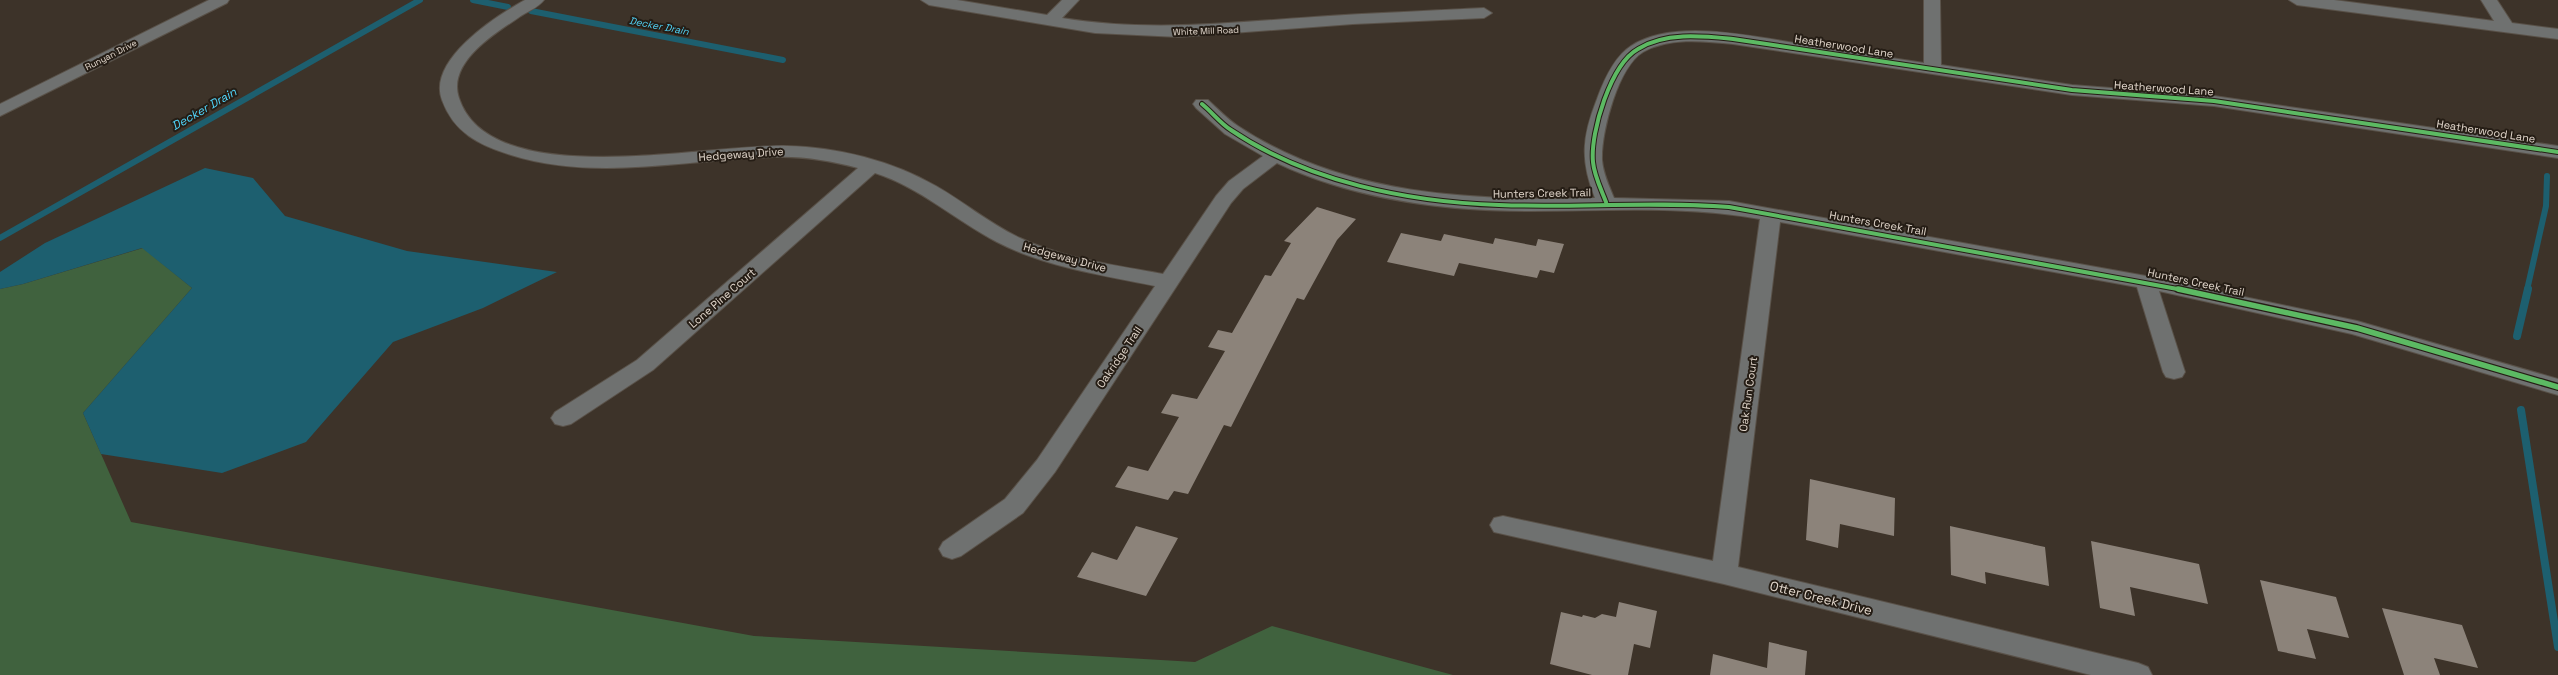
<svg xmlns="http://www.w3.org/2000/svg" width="2558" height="675" font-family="'Space Grotesk',sans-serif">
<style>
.green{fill:#40623e}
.water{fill:#1d5f6f}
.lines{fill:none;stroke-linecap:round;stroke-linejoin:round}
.stream-far1{stroke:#1d5f6f;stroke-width:6}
.stream{stroke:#1d5f6f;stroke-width:8}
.building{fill:#8c837a}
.minor-casing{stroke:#595148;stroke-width:2}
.minor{fill:#6f7170;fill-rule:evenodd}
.cycleway-far1-casing{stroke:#251d15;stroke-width:6}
.cycleway-casing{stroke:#251d15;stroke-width:8}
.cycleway-far1{stroke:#5cba63;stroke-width:4}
.cycleway{stroke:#5cba63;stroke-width:5.5}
.labels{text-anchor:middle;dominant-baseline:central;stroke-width:4;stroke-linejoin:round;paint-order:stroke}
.far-street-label{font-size:9px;fill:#e2d7cc;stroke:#251d15}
.far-water-label{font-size:10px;font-style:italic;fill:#51d5fa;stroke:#251d15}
.street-label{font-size:11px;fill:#e2d7cc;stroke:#251d15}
.water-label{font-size:12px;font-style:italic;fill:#51d5fa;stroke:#251d15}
.near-street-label{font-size:13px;fill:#e2d7cc;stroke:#251d15}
</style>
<rect width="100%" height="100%" fill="#3d3329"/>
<polygon class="green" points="143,248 192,288 83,413 131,522 754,636 1195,662 1272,626 1453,675 0,675 0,289 23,284"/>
<polygon class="water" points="205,168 253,178 285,216 407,251 557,272 483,308 393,342 306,442 222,473 101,454 83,413 192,288 142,248 23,284 0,289 0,272 45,243"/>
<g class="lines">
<g class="stream-far1">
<polyline points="473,0 508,7"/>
<polyline points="531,11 783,60"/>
<polyline points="0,238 420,0"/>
<polyline points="2527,290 2546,206 2547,176"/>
</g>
<g class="stream">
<polyline points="2517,336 2528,289"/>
<polyline points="2521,410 2558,647"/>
</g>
</g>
<g class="building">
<polygon points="1317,207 1356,219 1337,240 1304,300 1297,298 1231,427 1224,425 1188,494 1174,491 1168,500 1115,487 1128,466 1148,471 1179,417 1161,413 1172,394 1197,399 1225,351 1208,347 1218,330 1232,333 1265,275 1271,276 1291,243 1284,241"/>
<polygon points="1401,233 1441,241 1444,234 1493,244 1495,238 1536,246 1538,239 1564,244 1554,273 1540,270 1537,278 1459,263 1454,276 1387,262"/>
<polygon points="1810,479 1895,498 1894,536 1840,524 1838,548 1806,540"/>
<polygon points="1136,526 1178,538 1146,596 1077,577 1092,552 1117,560"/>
<polygon points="1950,526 2045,547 2049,586 1985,572 1986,584 1951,575"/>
<polygon points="2091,541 2199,564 2208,604 2130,587 2135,616 2100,608"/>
<polygon points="2260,580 2336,597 2349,638 2307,629 2316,659 2278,651"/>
<polygon points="1619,602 1657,611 1650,648 1634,644 1628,675 1592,675 1550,664 1561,612 1582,617 1583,615 1595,618 1602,614 1616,617"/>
<polygon points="2382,608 2462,625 2478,668 2434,658 2440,675 2404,675"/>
<polygon points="1769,642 1807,651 1805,675 1710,675 1713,654 1767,668"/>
</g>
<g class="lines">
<g class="minor-casing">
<g id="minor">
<polygon points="209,0 229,0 227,3 0,116 0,104"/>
<path d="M525 0H544C538 8 526 12 518 18 494 34 447 63 459 98 490 194 712 143 787 146 838 147 892 161 936 186 964 202 990 224 1020 238 1065 259 1115 265 1163 274L1216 196 1229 181 1263 156 1225 134 1196 108 1193 104 1196 100H1208C1218 109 1227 119 1238 126 1343 196 1473 201 1595 198 1580 160 1582 137 1597 99 1604 80 1614 57 1631 46 1676 17 1758 38 1807 45 1846 51 1885 57 1924 63V0H1940L1941 65 2072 85 2214 96 2558 146V158L2214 106 2072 95 1733 44C1704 41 1669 37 1643 52 1618 67 1601 132 1602 160 1603 173 1609 186 1614 198L1729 201 2146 276 2357 321 2558 379V395L2352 334 2159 291 2185 372 2182 377 2174 379 2166 377 2163 372 2137 287 1780 222 1738 567 2138 663 2148 667 2152 675H2091L1724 584 1494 532 1490 525 1494 518 1503 516 1713 561 1760 219C1683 205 1606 211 1528 211 1445 211 1353 199 1277 163L1243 189 1231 203 1055 472 1023 513 961 556 952 559 943 556 939 549 943 542 1005 499 1037 460 1155 286C1102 275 1045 267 997 242 955 220 921 188 875 173L653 370 571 424 563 426 555 424 551 418 555 412 637 360 858 168C831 161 803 156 775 157 686 159 598 182 511 155 479 145 454 133 442 100 427 60 496 16 525 0Z"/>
<path d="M921 0H957L1047 15 1062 0H1079L1062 18C1147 32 1229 23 1314 17 1371 13 1427 11 1484 8L1492 13 1484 18 1353 24 1179 37 1095 33 929 5Z"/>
<polygon points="2289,0 2334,0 2494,21 2481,0 2497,0 2512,23 2558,29 2558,39 2297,5"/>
</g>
</g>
<use href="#minor" class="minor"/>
<g class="cycleway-far1-casing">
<g id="cycleway-far1">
<path d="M1202 104C1212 112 1220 123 1231 130 1308 182 1408 202 1499 205 1576 208 1652 201 1729 207L2183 290"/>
<path d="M1606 202C1601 189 1594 175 1593 162 1590 132 1611 64 1638 49 1665 32 1702 36 1733 39L2072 90 2214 101 2558 152"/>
</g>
</g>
<g class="cycleway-casing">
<polyline id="cycleway" points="2178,289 2357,328 2558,387"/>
</g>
<use href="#cycleway-far1" class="cycleway-far1"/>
<use href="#cycleway" class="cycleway"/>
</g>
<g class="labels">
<g class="far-street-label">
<text transform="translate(1206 31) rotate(-2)">White Mill Road</text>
<text transform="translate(111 55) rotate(-27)">Runyan Drive</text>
</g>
<g class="far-water-label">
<text transform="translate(659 26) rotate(11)">Decker Drain</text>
</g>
<g class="street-label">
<text transform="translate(1844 46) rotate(9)">Heatherwood Lane</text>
<text transform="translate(2164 88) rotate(4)">Heatherwood Lane</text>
<text transform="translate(2486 131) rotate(9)">Heatherwood Lane</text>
<text transform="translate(741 154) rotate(-4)">Hedgeway Drive</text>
<text transform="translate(1542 193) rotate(-1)">Hunters Creek Trail</text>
<text transform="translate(1878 223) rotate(10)">Hunters Creek Trail</text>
<text transform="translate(1065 257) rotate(15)">Hedgeway Drive</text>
<text transform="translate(2196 282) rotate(12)">Hunters Creek Trail</text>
<text transform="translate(722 298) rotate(-41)">Lone Pine Court</text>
<text transform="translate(1119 357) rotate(-56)">Oakridge Trail</text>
<text transform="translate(1748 394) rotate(-82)">Oak Run Court</text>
</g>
<g class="water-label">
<text transform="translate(204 109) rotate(-30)">Decker Drain</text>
</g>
<g class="near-street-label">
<text transform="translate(1821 598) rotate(14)">Otter Creek Drive</text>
</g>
</g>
</svg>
